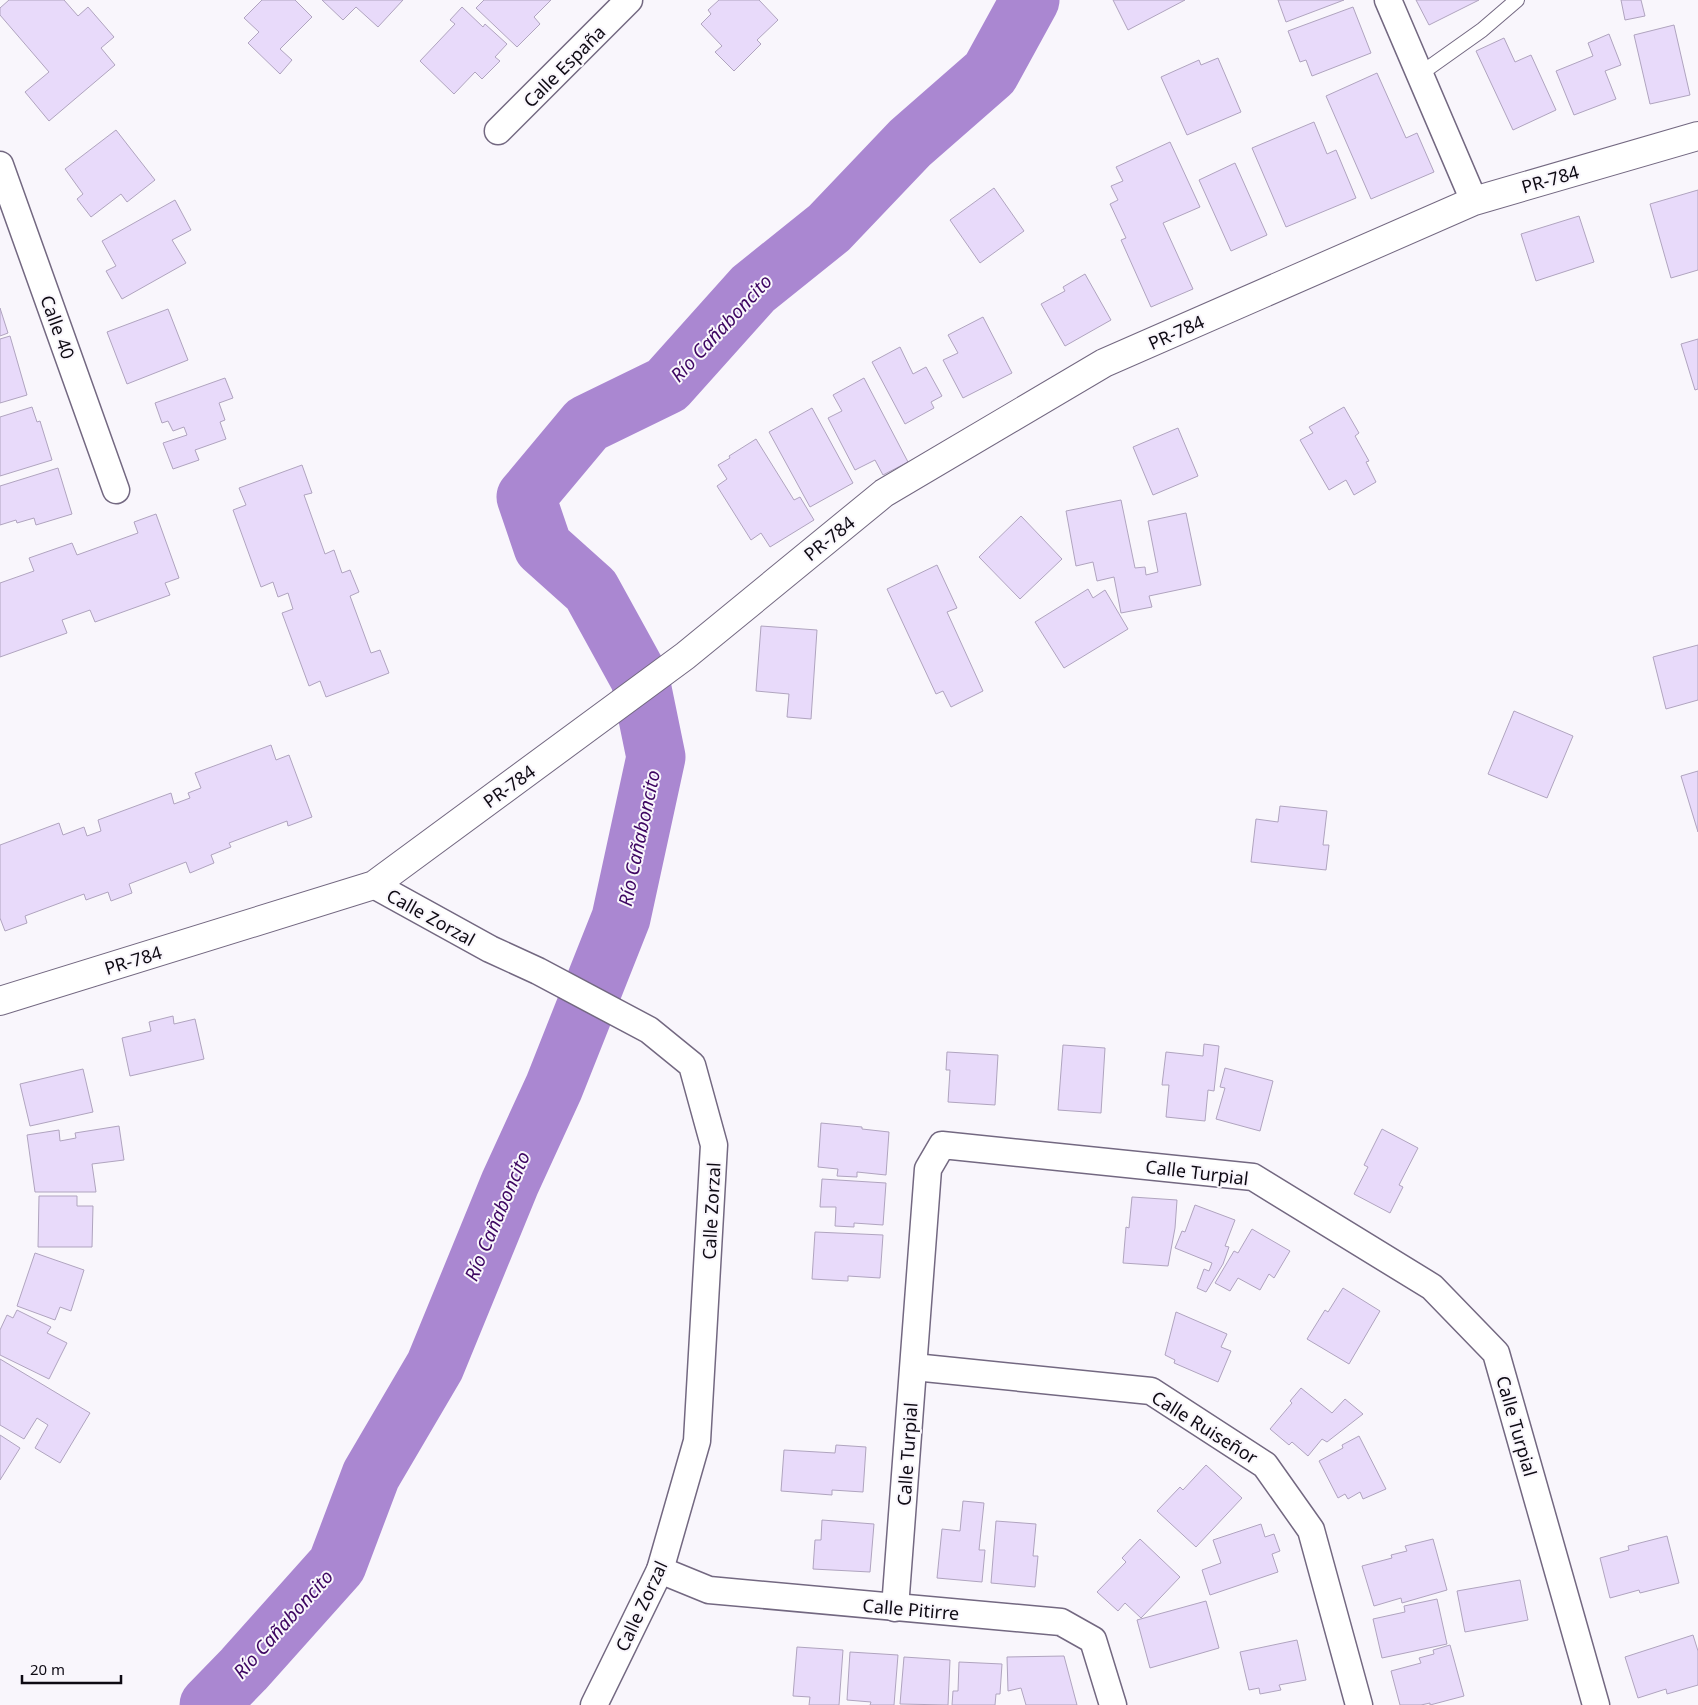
<svg xmlns="http://www.w3.org/2000/svg" width="1698" height="1705" font-family="'Noto Sans',sans-serif">
<style>
.lines{fill:none;stroke-linecap:round;stroke-linejoin:round}
.river{stroke:#aa87d1;stroke-width:59}
.building{fill:#e8dafa;stroke:#b0a4bf}
.service-casing{stroke:#736881;stroke-width:16}
.minor-casing{stroke:#736881;stroke-width:29}
.primary-casing{stroke:#736881;stroke-width:30}
.service{stroke:#fff;stroke-width:14}
.minor{stroke:#fff;stroke-width:26}
.primary{stroke:#fff;stroke-width:28}
.labels{text-anchor:middle;dominant-baseline:central;stroke-width:4;stroke-linejoin:round;paint-order:stroke}
.street-label{font-size:18px;fill:#0e0a13;stroke:#f9f6fc}
.water-label{font-size:19px;font-style:italic;fill:#3d0561;stroke:#f9f6fc}
</style>
<rect width="100%" height="100%" fill="#f9f6fc"/>
<g class="lines">
<polyline class="river" points="209,1705 244,1669 337,1565 371,1475 435,1366 510,1183 554,1087 621,918 656,757 640,679 591,590 543,547 526,497 587,424 667,385 753,289 829,228 910,143 990,73 1030,0"/>
</g>
<g class="building">
<polygon points="9,0 64,0 78,16 88,7 114,37 101,48 115,65 49,121 25,92 49,72 0,15 0,8"/>
<polygon points="262,0 295,0 312,17 280,49 292,60 280,74 248,43 259,32 244,18"/>
<polygon points="322,0 403,0 378,27 356,7 343,20"/>
<polygon points="484,0 551,0 534,17 540,24 517,47 476,8"/>
<polygon points="719,0 759,0 778,20 757,40 761,44 734,71 715,52 722,46 701,24 711,14 708,10"/>
<polygon points="1113,0 1185,0 1128,30"/>
<polygon points="1278,0 1344,0 1286,22"/>
<polygon points="1416,0 1479,0 1429,25"/>
<polygon points="1621,0 1641,0 1645,16 1625,20"/>
<polygon points="462,7 483,27 485,24 507,44 495,57 500,61 482,79 475,72 454,94 420,61 455,24 450,20"/>
<polygon points="1353,7 1371,53 1312,76 1306,60 1300,62 1288,31"/>
<polygon points="1674,25 1690,95 1650,104 1634,35"/>
<polygon points="1609,34 1621,65 1605,71 1616,99 1574,115 1556,71 1593,56 1588,43"/>
<polygon points="1504,38 1515,62 1531,55 1556,110 1513,130 1476,51"/>
<polygon points="1218,58 1241,112 1187,135 1161,77 1199,60 1201,65"/>
<polygon points="1377,73 1406,138 1417,133 1434,172 1371,199 1326,96"/>
<polygon points="1314,122 1327,154 1336,150 1356,198 1286,227 1252,148"/>
<polygon points="116,130 155,180 127,202 121,194 91,217 77,199 83,194 65,169"/>
<polygon points="1170,142 1200,207 1163,223 1193,289 1151,307 1121,240 1126,238 1110,204 1118,200 1111,186 1123,181 1116,167"/>
<polygon points="1235,163 1267,235 1231,251 1199,180"/>
<polygon points="994,188 1024,231 980,263 950,220"/>
<polygon points="1698,190 1698,270 1671,278 1650,204"/>
<polygon points="175,200 191,230 172,240 186,263 122,299 106,271 116,266 102,241"/>
<polygon points="1579,216 1594,262 1536,281 1521,234"/>
<polygon points="1085,274 1111,320 1065,346 1041,304 1065,291 1063,287"/>
<polygon points="0,308 8,333 0,336"/>
<polygon points="168,309 188,360 127,384 107,332"/>
<polygon points="983,317 1012,373 963,398 943,360 958,353 948,335"/>
<polygon points="10,336 27,395 0,403 0,339"/>
<polygon points="1698,339 1698,389 1695,390 1681,344"/>
<polygon points="900,347 913,374 926,367 942,396 931,402 934,408 905,424 872,362"/>
<polygon points="225,378 233,398 219,403 225,420 220,422 226,439 195,450 199,460 173,469 163,443 187,435 184,427 173,431 168,421 162,423 155,403"/>
<polygon points="864,378 908,462 883,475 875,460 855,470 828,418 842,411 833,395"/>
<polygon points="32,407 37,422 40,421 52,460 0,476 0,417"/>
<polygon points="1344,407 1359,433 1355,436 1369,461 1366,462 1376,482 1354,495 1346,480 1329,490 1300,440 1313,433 1309,427"/>
<polygon points="812,408 853,483 810,507 769,432"/>
<polygon points="1178,428 1198,476 1153,495 1133,447"/>
<polygon points="756,439 794,500 800,497 814,520 770,547 761,533 751,540 717,486 727,479 718,465 730,458 729,456"/>
<polygon points="302,465 312,493 304,495 325,554 334,550 342,573 350,570 359,592 350,596 371,653 380,650 389,673 326,697 320,681 309,686 282,613 293,609 288,593 278,597 273,582 261,587 233,510 246,505 239,488"/>
<polygon points="58,468 72,514 36,525 34,518 17,523 16,520 0,525 0,486"/>
<polygon points="1121,500 1135,568 1145,567 1146,575 1158,572 1148,521 1186,513 1201,585 1149,596 1152,607 1121,613 1114,577 1097,581 1093,562 1076,566 1066,511"/>
<polygon points="156,514 179,578 165,583 170,595 95,622 90,610 62,620 67,633 0,657 0,583 34,571 29,558 72,543 77,555 138,533 134,522"/>
<polygon points="1021,516 1062,559 1020,599 979,557"/>
<polygon points="937,565 957,608 947,612 983,691 951,707 943,691 936,694 887,589"/>
<polygon points="1088,589 1093,598 1105,590 1128,629 1064,668 1035,622"/>
<polygon points="761,626 817,630 811,719 787,717 789,694 756,691"/>
<polygon points="1698,645 1698,700 1666,709 1653,657"/>
<polygon points="1514,711 1573,736 1547,798 1488,774"/>
<polygon points="271,745 276,760 289,755 312,817 288,826 287,821 229,843 231,847 211,855 214,863 190,873 186,862 129,884 132,893 111,901 108,892 86,900 84,894 25,916 27,923 5,931 0,918 0,845 59,823 63,835 84,827 87,836 101,831 98,820 171,793 174,804 190,798 188,793 201,788 195,773"/>
<polygon points="1698,771 1698,832 1681,776"/>
<polygon points="1280,806 1327,811 1323,845 1329,845 1326,870 1251,862 1256,819 1278,822"/>
<polygon points="173,1016 174,1024 195,1019 204,1059 130,1076 122,1038 151,1031 149,1022"/>
<polygon points="1204,1044 1219,1046 1214,1091 1208,1090 1205,1121 1166,1117 1169,1085 1162,1085 1166,1052 1203,1056"/>
<polygon points="1063,1045 1105,1048 1101,1113 1058,1110"/>
<polygon points="947,1052 998,1055 995,1105 948,1102 950,1070 946,1070"/>
<polygon points="1225,1068 1273,1081 1260,1131 1216,1119 1225,1088 1220,1087"/>
<polygon points="83,1069 93,1112 30,1126 20,1084"/>
<polygon points="821,1123 862,1127 862,1129 889,1132 886,1175 857,1172 857,1177 837,1176 838,1169 818,1167"/>
<polygon points="119,1126 124,1160 92,1164 96,1192 35,1192 27,1135 59,1130 60,1141 76,1138 75,1133"/>
<polygon points="1382,1129 1418,1148 1399,1185 1403,1187 1390,1213 1354,1194 1368,1167 1364,1165"/>
<polygon points="822,1179 886,1183 883,1225 854,1223 854,1227 835,1226 836,1207 820,1207"/>
<polygon points="39,1196 77,1196 77,1206 93,1206 92,1247 38,1247"/>
<polygon points="1132,1197 1177,1200 1175,1228 1168,1266 1123,1263 1126,1227 1129,1228"/>
<polygon points="1195,1205 1235,1220 1225,1246 1229,1247 1223,1264 1206,1292 1197,1288 1204,1269 1209,1271 1212,1263 1175,1248 1182,1231 1185,1232"/>
<polygon points="1252,1229 1290,1251 1274,1278 1269,1274 1260,1290 1238,1278 1230,1291 1215,1283 1234,1251 1238,1253"/>
<polygon points="815,1232 883,1235 880,1278 848,1276 848,1281 812,1279"/>
<polygon points="35,1253 84,1270 71,1311 60,1307 55,1320 17,1306"/>
<polygon points="1343,1288 1380,1311 1349,1364 1307,1339 1325,1310 1328,1312"/>
<polygon points="17,1310 51,1327 47,1333 67,1343 49,1379 0,1355 0,1330 7,1315 13,1318"/>
<polygon points="1176,1312 1227,1334 1221,1347 1231,1351 1218,1382 1174,1363 1175,1360 1165,1355"/>
<polygon points="0,1359 90,1413 60,1463 35,1448 48,1425 37,1418 24,1439 0,1425"/>
<polygon points="1301,1388 1332,1413 1345,1399 1363,1414 1327,1442 1322,1439 1308,1456 1292,1442 1289,1445 1270,1429 1292,1403 1290,1401"/>
<polygon points="0,1435 20,1448 0,1480"/>
<polygon points="1359,1436 1386,1489 1363,1499 1360,1492 1348,1499 1345,1494 1338,1498 1319,1461 1343,1448 1342,1445"/>
<polygon points="836,1445 866,1447 863,1492 832,1490 832,1495 781,1491 784,1450 835,1453"/>
<polygon points="1206,1465 1242,1498 1196,1547 1157,1511 1180,1487 1183,1490"/>
<polygon points="963,1501 984,1503 979,1550 985,1550 982,1582 937,1578 942,1529 960,1531"/>
<polygon points="822,1520 874,1524 870,1572 813,1569 815,1540 821,1540"/>
<polygon points="996,1521 1036,1524 1033,1556 1038,1556 1035,1587 991,1583"/>
<polygon points="1261,1524 1265,1537 1274,1534 1280,1551 1272,1554 1278,1572 1210,1595 1202,1570 1221,1563 1213,1540"/>
<polygon points="1667,1536 1679,1583 1640,1593 1639,1590 1610,1598 1600,1558 1629,1550 1628,1546"/>
<polygon points="1140,1539 1180,1577 1141,1618 1125,1603 1118,1611 1097,1592 1126,1562 1122,1558"/>
<polygon points="1433,1539 1447,1590 1402,1603 1401,1598 1374,1606 1362,1566 1392,1558 1391,1555 1407,1551 1405,1546"/>
<polygon points="1520,1580 1528,1620 1465,1632 1457,1591"/>
<polygon points="1437,1599 1447,1644 1382,1658 1373,1619 1405,1612 1404,1606"/>
<polygon points="1206,1601 1219,1648 1150,1668 1137,1620"/>
<polygon points="1693,1635 1698,1651 1698,1685 1667,1694 1666,1689 1638,1698 1625,1657"/>
<polygon points="1297,1640 1306,1680 1279,1685 1281,1690 1260,1694 1259,1688 1249,1690 1240,1652"/>
<polygon points="1450,1645 1464,1696 1430,1705 1430,1703 1421,1705 1400,1705 1391,1671 1421,1663 1419,1658 1434,1654 1433,1650"/>
<polygon points="797,1647 843,1650 839,1705 809,1705 810,1697 793,1696"/>
<polygon points="850,1652 898,1655 894,1705 870,1705 871,1702 847,1700"/>
<polygon points="1064,1656 1077,1705 1026,1705 1021,1688 1008,1691 1007,1657"/>
<polygon points="904,1657 950,1660 948,1705 900,1704"/>
<polygon points="959,1662 1002,1664 1000,1694 996,1694 995,1705 952,1705 953,1691 958,1691"/>
</g>
<g class="lines">
<g class="service-casing">
<polyline id="service" points="1420,74 1482,30 1517,0"/>
</g>
<g class="minor-casing">
<g id="minor">
<polyline points="1388,0 1474,201"/>
<polyline points="498,131 629,0"/>
<polyline points="0,165 116,490"/>
<polyline points="374,885 490,949 538,971 649,1030 692,1065 714,1145 697,1441 660,1570 594,1705"/>
<polyline points="914,1367 1151,1391 1265,1465 1311,1530 1359,1705"/>
<polyline points="660,1570 709,1590 1061,1622 1093,1640 1113,1705"/>
<polyline points="895,1608 928,1169 942,1145 1253,1177 1432,1287 1496,1353 1596,1705"/>
</g>
</g>
<g class="primary-casing">
<polyline id="primary" points="0,1001 374,885 685,656 884,493 1104,363 1474,201 1698,136"/>
</g>
<use href="#service" class="service"/>
<use href="#minor" class="minor"/>
<use href="#primary" class="primary"/>
</g>
<g class="labels">
<g class="street-label">
<text transform="translate(564 66) rotate(-45)">Calle España</text>
<text transform="translate(1550 179) rotate(-16)">PR-784</text>
<text transform="translate(58 327) rotate(70)">Calle 40</text>
<text transform="translate(1176 332) rotate(-24)">PR-784</text>
<text transform="translate(829 538) rotate(-39)">PR-784</text>
<text transform="translate(509 786) rotate(-36)">PR-784</text>
<text transform="translate(431 917) rotate(29)">Calle Zorzal</text>
<text transform="translate(133 960) rotate(-17)">PR-784</text>
<text transform="translate(1197 1172) rotate(7)">Calle Turpial</text>
<text transform="translate(711 1211) rotate(-87)">Calle Zorzal</text>
<text transform="translate(1517 1426) rotate(74)">Calle Turpial</text>
<text transform="translate(1205 1427) rotate(32)">Calle Ruiseñor</text>
<text transform="translate(907 1454) rotate(-86)">Calle Turpial</text>
<text transform="translate(641 1606) rotate(-65)">Calle Zorzal</text>
<text transform="translate(911 1609) rotate(5)">Calle Pitirre</text>
</g>
<g class="water-label">
<text transform="translate(721 328) rotate(-47)">Río Cañaboncito</text>
<text transform="translate(639 838) rotate(-78)">Río Cañaboncito</text>
<text transform="translate(497 1216) rotate(-67)">Río Cañaboncito</text>
<text transform="translate(283 1624) rotate(-48)">Río Cañaboncito</text>
</g>
</g>
<path d="M22 1675v8h99v-8" fill="none" stroke="#0e0a13" stroke-width="2.5"/>
<text x="30" y="1675" font-size="15" fill="#0e0a13" stroke="#f9f6fc" stroke-width="4" paint-order="stroke">20 m</text>
</svg>
